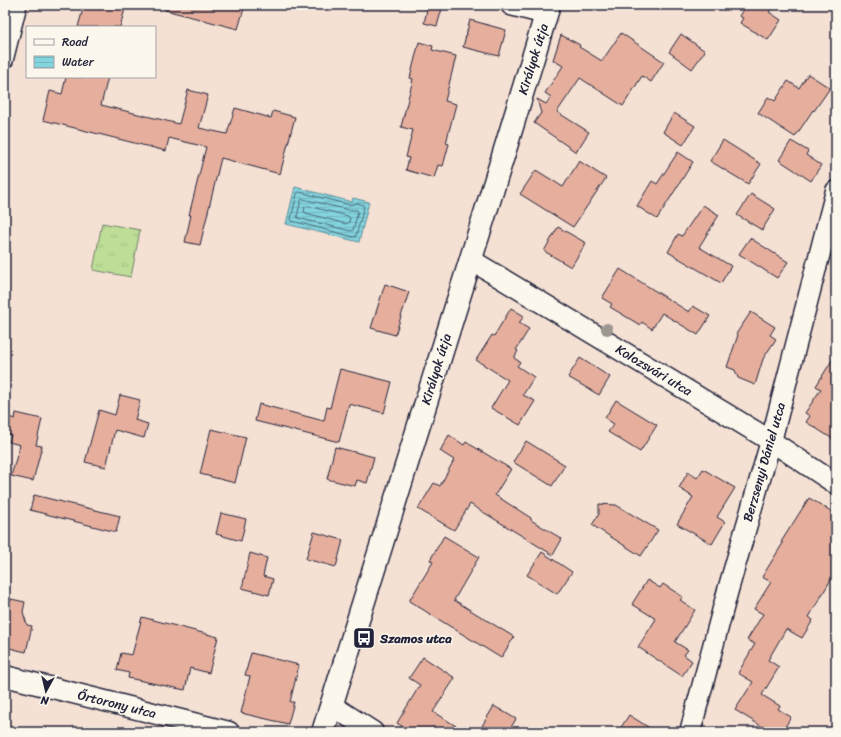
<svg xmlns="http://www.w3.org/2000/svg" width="841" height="737" font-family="Sriracha,sans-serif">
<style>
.park{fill:url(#park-tufts);stroke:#708069}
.water{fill:url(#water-rules);stroke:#5d8d9c}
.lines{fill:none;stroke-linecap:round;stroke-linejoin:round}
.shore{stroke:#49697c;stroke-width:1}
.building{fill:#e6af9d;stroke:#22223b}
.pedestrian-casing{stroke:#22223b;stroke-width:18}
.minor-casing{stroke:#22223b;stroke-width:23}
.tertiary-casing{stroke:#22223b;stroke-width:25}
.pedestrian{stroke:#fbf7ec;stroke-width:15}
.minor{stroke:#fbf7ec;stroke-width:20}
.tertiary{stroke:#fbf7ec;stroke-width:22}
.tree{fill:#9b978f}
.labels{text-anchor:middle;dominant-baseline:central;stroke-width:3;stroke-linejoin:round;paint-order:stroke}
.street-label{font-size:13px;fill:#22223b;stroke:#fbf7ec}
.poi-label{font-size:13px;font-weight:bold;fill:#22223b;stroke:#fbf7ec;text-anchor:start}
</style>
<defs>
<pattern id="park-tufts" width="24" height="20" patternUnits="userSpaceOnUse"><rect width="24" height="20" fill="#bede97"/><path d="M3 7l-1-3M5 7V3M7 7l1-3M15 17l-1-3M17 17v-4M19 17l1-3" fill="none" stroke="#a3be83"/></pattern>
<pattern id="water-rules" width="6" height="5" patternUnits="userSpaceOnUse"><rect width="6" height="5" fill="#84d4dd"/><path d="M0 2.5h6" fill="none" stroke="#72b6bf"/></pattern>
</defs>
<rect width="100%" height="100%" fill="#f5e1d4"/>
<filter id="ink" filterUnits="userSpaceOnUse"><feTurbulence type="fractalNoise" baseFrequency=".025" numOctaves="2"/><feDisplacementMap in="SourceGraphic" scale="8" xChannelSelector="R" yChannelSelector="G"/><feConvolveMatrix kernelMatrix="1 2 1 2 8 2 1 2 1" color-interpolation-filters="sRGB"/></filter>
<g filter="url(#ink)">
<polygon class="park" points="102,223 140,230 131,277 93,270"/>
<polygon class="water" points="295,187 352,202 353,198 369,202 359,242 286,224"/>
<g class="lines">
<g class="shore">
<polygon points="299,192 350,205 357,203 363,205 364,207 356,236 354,237 292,221 291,219 297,194"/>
<polygon points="303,199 349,210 357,210 358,212 353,230 351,231 298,218 297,216 301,200"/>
<polygon points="308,206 348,216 350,218 349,222 346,224 306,213 304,212 305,207"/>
</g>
</g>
<g class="building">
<polygon points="84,5 126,5 120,27 78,27"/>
<polygon points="166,5 245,5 238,29 165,10"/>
<polygon points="428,5 443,5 437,26 424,23"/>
<polygon points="746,5 774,5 769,12 781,20 768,40 740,23 743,18 739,16"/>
<polygon points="470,20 506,30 499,56 463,47"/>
<polygon points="621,33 664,62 651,82 642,76 623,106 580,78 557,112 589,132 576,152 534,123 541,113 537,99 546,104 551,97 545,93 563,66 553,60 561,35 580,45 579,47 602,61"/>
<polygon points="681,34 705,51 692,69 669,52"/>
<polygon points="419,42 433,46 432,50 456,56 445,101 456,104 446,143 449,144 443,166 438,165 434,178 406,170 409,158 406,157 413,130 401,127 413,79 410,78"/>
<polygon points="808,74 830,88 814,111 813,110 795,137 758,113 768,97 775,101 788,81 799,88"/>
<polygon points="66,77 108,77 101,105 179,124 188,90 208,95 199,128 227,134 235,108 271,118 273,111 295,117 280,174 221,158 200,245 185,242 191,215 189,215 206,147 169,138 166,151 43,120 50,91 62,94"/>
<polygon points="674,113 695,126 683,145 663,132"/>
<polygon points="723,140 761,164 748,184 710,161"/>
<polygon points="791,141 808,151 806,155 821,165 811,181 779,160"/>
<polygon points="678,152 693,162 657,219 637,206 652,181 657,184"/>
<polygon points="579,161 606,178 573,227 520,194 536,170 563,187"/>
<polygon points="751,194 775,209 762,230 737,215"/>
<polygon points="703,205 719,215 699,247 731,266 721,283 668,252 678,234 682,236"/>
<polygon points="558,227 586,243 571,267 544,251"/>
<polygon points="750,238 788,262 777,278 739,254"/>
<polygon points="620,269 689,312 693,306 710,316 698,335 662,313 652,329 642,322 640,325 610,307 612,304 602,298"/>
<polygon points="385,284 409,292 395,335 371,328"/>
<polygon points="511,308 524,316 519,323 529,329 516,350 518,351 514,358 520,362 517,366 534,377 523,395 535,401 520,425 491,408 508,380 476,360 492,335 494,336"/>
<polygon points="751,312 775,327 770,335 776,339 763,359 755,385 738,378 735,370 727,367 738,335 736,334"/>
<polygon points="836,354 836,441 806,422 810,416 805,413 821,389 816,386"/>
<polygon points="580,358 610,377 599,395 568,377"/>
<polygon points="340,369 392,382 384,413 349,404 339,442 255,421 259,404 324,421 327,407 330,408"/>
<polygon points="120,395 140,400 135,420 148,424 144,438 115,430 106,467 85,462 99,410 115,415"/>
<polygon points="616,400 657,425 640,452 608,432 614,424 605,418"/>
<polygon points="16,413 42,419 36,445 42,446 33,481 11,476 20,445 9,442 11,435 5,434 5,416 15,419"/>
<polygon points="211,429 246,437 235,483 200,474"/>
<polygon points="449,435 464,445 466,442 511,469 495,495 531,518 531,520 562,539 553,555 470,504 454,530 418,509 434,483 440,486 454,460 440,451"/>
<polygon points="526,441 565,465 552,486 513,462"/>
<polygon points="335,447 374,457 367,483 357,480 355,486 327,479"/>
<polygon points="703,469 735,488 717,517 725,522 712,544 677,524 693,497 679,488 688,472 697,478"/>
<polygon points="34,495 120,516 116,532 30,510"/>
<polygon points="809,498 836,514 836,571 809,617 813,620 802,638 786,629 768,660 779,667 762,695 780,706 778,709 791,717 782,732 771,732 735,710 753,682 738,673 755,644 747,640 763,614 754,609 771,582 762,577 783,543 781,542"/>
<polygon points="599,504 616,505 658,530 641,556 592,525 599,514"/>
<polygon points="221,513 246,519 241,541 216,534"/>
<polygon points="314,532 343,540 336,567 306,559"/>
<polygon points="444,536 479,557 454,600 514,637 501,658 409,601 433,562 430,560"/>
<polygon points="542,552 572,572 557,594 527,575"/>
<polygon points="250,553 267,558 263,576 273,579 269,595 242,588"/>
<polygon points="647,580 660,588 663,584 683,597 680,600 695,610 675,642 688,650 684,655 692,661 682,676 638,647 656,619 632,604"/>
<polygon points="11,599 25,602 23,612 27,625 32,626 26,652 5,647 5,600 11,601"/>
<polygon points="142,617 218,637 209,673 190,668 185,690 128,678 129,673 117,670 121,653 132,655"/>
<polygon points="251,653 299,665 290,702 294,702 288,724 241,713 250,676 245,675"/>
<polygon points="423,657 455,678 433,712 466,732 411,732 397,723 420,685 409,678"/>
<polygon points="494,706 516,719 508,732 493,732 482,726"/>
<polygon points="629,715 656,732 618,732"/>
</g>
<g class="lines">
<g class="pedestrian-casing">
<polyline id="pedestrian" points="5,61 19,5"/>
</g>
<g class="minor-casing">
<g id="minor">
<polyline points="511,5 546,14"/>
<polyline points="471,260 771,441 836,484"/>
<polyline points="5,676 229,732"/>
<polyline points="331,705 373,732"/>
<polyline points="690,732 728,590 771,441 836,191"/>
</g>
</g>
<g class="tertiary-casing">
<polyline id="tertiary" points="323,732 504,153 549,5"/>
</g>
<use href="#pedestrian" class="pedestrian"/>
<use href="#minor" class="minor"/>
<use href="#tertiary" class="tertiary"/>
</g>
<circle class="tree" cx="607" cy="329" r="6"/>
</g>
<defs>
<g id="bus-square" transform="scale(1.15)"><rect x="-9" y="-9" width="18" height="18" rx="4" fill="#22223b" stroke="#fbf7ec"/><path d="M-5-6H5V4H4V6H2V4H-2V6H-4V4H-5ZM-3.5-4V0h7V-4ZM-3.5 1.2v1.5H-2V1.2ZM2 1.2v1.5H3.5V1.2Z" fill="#fff"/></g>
</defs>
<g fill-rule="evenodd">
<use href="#bus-square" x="364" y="638"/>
</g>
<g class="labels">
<g class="street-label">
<text transform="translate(533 59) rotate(-73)">Királyok útja</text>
<text transform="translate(436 369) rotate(-73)">Királyok útja</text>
<text transform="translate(654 370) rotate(31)">Kolozsvári utca</text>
<text transform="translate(764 462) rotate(-74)">Berzsenyi Dániel utca</text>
<text transform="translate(117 704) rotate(14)">Őrtorony utca</text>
</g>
<g class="poi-label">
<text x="380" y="638">Szamos utca</text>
</g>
</g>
<rect width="841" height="737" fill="none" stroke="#fbf7ec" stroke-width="20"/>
<rect x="10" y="10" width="821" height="717" fill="none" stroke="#22223b" stroke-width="1.5" filter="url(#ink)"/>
<rect x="26" y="26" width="130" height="52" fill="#fbf7ec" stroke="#a4a2a5"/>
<rect x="34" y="39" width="20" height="6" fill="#fbf7ec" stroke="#a4a2a5"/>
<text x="62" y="46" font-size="12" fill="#22223b">Road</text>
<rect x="34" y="56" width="20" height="12" fill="url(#water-rules)" stroke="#a4a2a5"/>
<text x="62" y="66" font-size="12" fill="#22223b">Water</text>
<g transform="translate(46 691) rotate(188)" stroke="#fbf7ec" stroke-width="3" paint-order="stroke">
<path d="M0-3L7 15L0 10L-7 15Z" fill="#22223b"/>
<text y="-6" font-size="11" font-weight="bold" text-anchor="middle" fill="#22223b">N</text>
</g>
</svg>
